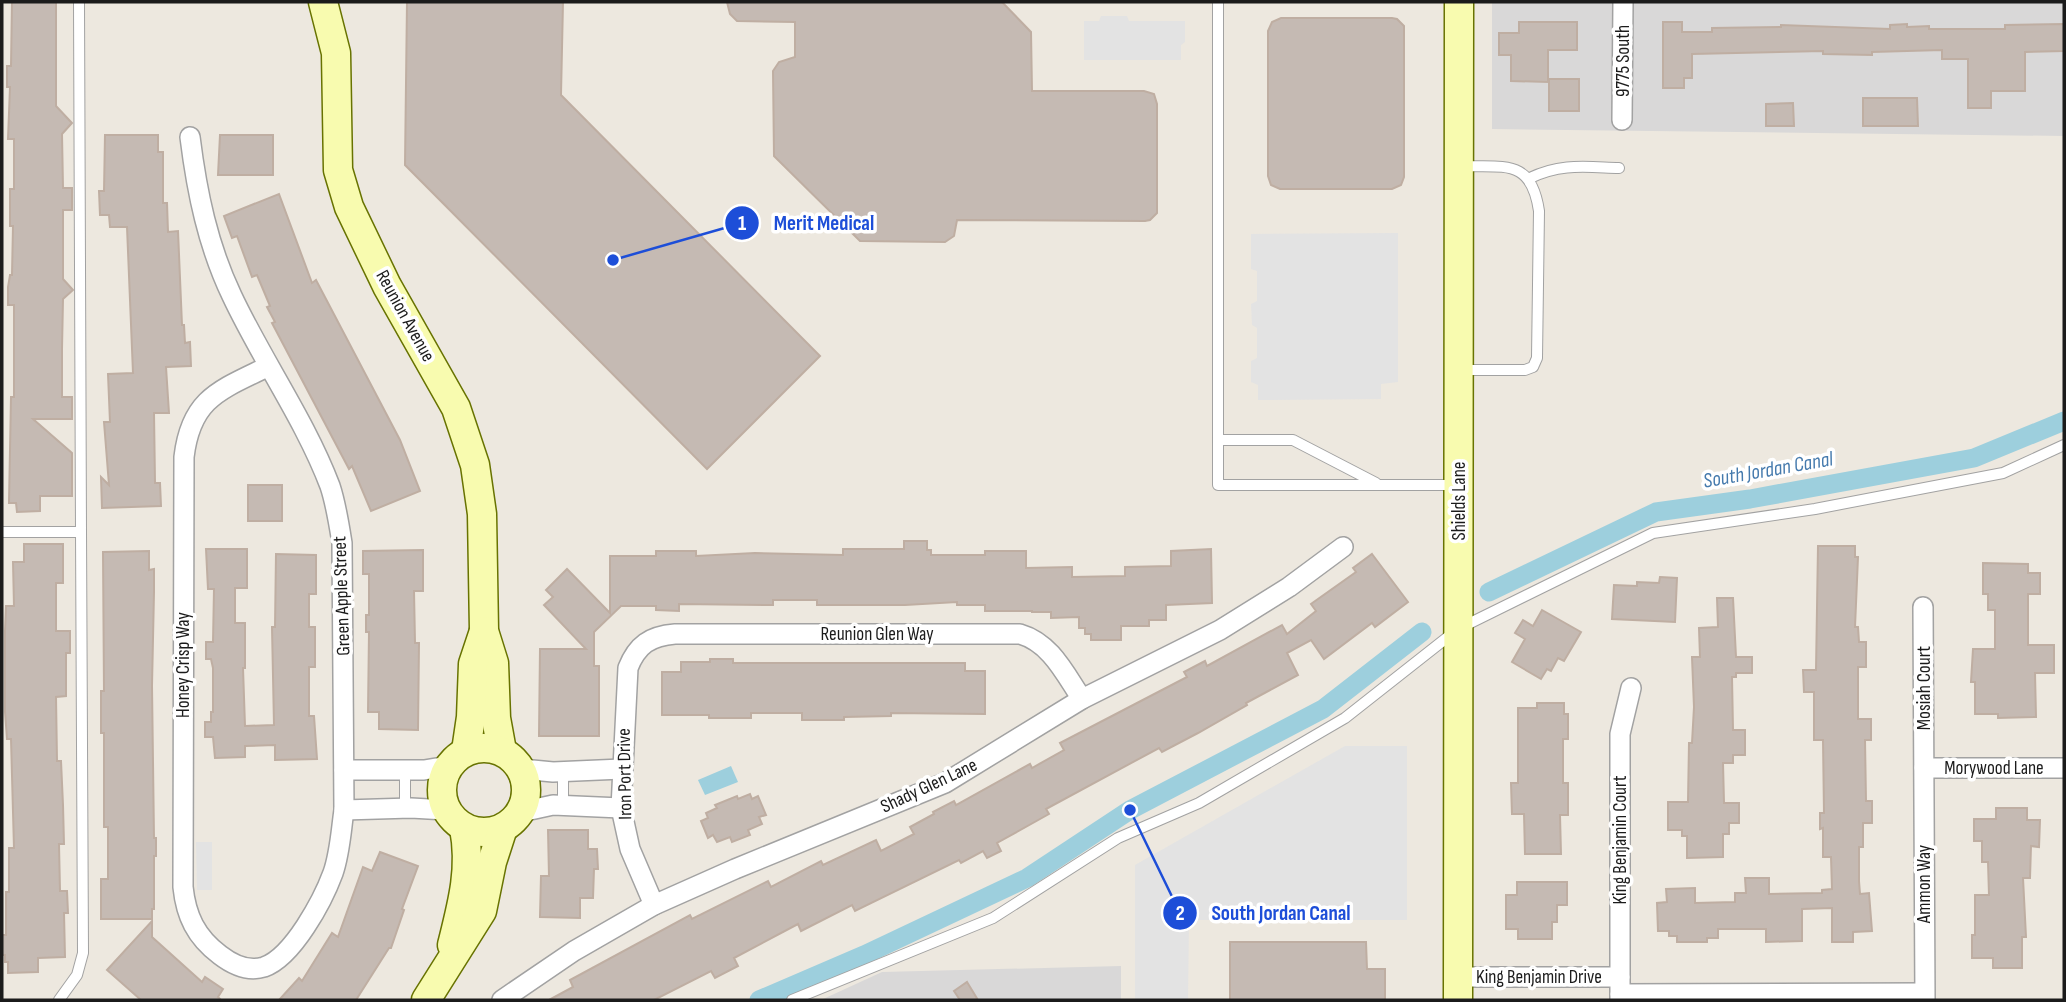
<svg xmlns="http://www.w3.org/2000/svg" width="2066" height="1002" font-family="'Sofia Sans Condensed',sans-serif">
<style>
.residential{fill:#d9d8d8}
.parking{fill:#e3e3e3}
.water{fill:#9dcfdd}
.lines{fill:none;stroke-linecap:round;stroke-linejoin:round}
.canal{stroke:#9dcfdd;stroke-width:19}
.building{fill:#c5bab3;stroke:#bfaea2;stroke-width:2}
.lane-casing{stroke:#a2a2a2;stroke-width:12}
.street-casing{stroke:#a2a2a2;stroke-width:22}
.secondary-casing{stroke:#687301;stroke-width:31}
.lane{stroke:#fff;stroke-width:10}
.street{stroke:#fff;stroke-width:19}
.secondary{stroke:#f8fbaf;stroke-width:28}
.labels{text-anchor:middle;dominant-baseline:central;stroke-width:7;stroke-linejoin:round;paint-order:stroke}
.street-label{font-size:19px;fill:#1b1b1b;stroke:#fff}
.water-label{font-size:21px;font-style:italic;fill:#457aad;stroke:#fff}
.leader{fill:none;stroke:#1d4ed8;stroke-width:2.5}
.callout-dot{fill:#1d4ed8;stroke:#fff;stroke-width:2.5}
.mark-label{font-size:21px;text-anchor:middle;font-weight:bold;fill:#fff}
.callout-label{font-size:21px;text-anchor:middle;font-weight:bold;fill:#1d4ed8;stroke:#fff;stroke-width:7;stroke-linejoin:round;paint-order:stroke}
</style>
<rect width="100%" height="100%" fill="#ede8df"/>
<g class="residential">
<polygon points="1492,2 2064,2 2064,136 1492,129"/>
<polygon points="1121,966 1121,1000 821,1000 882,972"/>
</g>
<g class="parking">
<polygon points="1101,16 1127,16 1129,21 1185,21 1185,42 1181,45 1181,60 1084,60 1084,21 1099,21"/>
<polygon points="1398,233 1398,382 1381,384 1381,399 1258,400 1258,385 1251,382 1251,361 1257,358 1257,328 1252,325 1251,304 1257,301 1257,271 1251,269 1251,234"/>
<polygon points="1345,746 1407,746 1407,920 1189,920 1188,1000 1135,1000 1135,865"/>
<polygon points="196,842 212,842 212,890 197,890"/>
</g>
<polygon class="water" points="731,766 738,782 705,795 698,780"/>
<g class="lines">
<g class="canal">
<polyline points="1489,592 1656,512 1750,499 1974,458 2064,421"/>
<polyline points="759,1000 864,955 1027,878 1130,810 1323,709 1422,632"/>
</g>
</g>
<g class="building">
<polygon points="12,2 56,2 56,106 72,123 62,134 63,188 72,188 72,210 63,210 63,279 73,290 63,299 62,349 62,397 72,397 72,419 33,419 72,453 72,496 40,496 40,511 17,512 16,503 9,503 11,397 14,397 14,305 8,305 8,287 10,275 12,275 13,226 10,226 10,189 14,189 14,139 8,139 10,87 7,87 7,66 11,66"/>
<polygon points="407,2 563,2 561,95 820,356 707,469 405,165"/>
<polygon points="727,2 1002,2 1031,32 1032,91 1144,91 1154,94 1157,104 1157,213 1150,220 1145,221 957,220 954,236 945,242 860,241 774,156 773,71 779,62 795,57 795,22 737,21 730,14"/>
<polygon points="1281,18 1392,18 1397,19 1404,26 1404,177 1401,185 1392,189 1280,189 1271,185 1268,176 1268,31 1272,22"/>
<polygon points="1519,22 1577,22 1577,50 1548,50 1548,82 1511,81 1511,55 1499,55 1499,33 1519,33"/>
<polygon points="1663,22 1682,22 1682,32 1712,32 1712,28 1781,27 1781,25 1890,29 1890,25 1907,24 1907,27 1929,26 1929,29 2005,29 2005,25 2064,24 2064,51 2025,52 2025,91 1991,91 1991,108 1968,108 1968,59 1942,59 1942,50 1872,52 1872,55 1823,54 1823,51 1692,54 1692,78 1684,78 1684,88 1663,88"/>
<rect x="1549" y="79" width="30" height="32"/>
<polygon points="1863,98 1917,98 1918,126 1863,126"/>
<polygon points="1793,103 1794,126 1766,126 1766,104"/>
<polygon points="105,135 158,135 158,152 163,152 163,203 167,203 168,232 178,231 182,325 184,325 185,343 190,342 191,366 166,367 169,413 154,413 155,483 160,483 161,506 102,508 101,477 109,485 104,422 110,422 108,374 133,373 127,227 110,227 109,215 100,215 99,191 104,191"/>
<polygon points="220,135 273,135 273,175 218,175"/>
<polygon points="279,194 312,283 316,280 400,440 420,491 371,511 352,466 349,469 272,323 275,322 267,307 270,306 257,275 252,277 237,236 232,238 224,216"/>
<rect x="248" y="485" width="34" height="36"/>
<polygon points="904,541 927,541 927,550 931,550 931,555 985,555 985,551 1026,551 1026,568 1072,567 1072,577 1125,576 1125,567 1171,566 1171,551 1211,549 1212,603 1166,605 1166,620 1149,620 1149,626 1121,626 1121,640 1091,640 1091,634 1085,634 1085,628 1079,628 1079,617 1051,618 1051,612 1032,612 1032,611 985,611 985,605 957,605 957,602 905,605 817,605 817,600 773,600 773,605 679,604 679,611 656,610 656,606 621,606 594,632 594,666 599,666 599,736 539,736 540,649 586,649 544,605 553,597 546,590 567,569 610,613 610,556 656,556 656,551 696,551 696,556 755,553 843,555 843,549 904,549"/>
<polygon points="24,544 63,544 63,583 56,583 56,631 70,631 70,653 66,653 66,696 56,697 57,761 61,761 63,805 64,844 59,844 60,891 67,891 68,913 64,913 65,957 38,958 38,972 8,973 8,962 5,962 5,955 2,955 2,935 6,935 6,892 9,892 9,848 14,848 11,739 7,739 5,712 5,631 6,606 14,606 13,562 24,562"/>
<polygon points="1818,546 1855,546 1855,557 1858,557 1855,627 1858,627 1859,642 1866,642 1866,667 1858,667 1858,719 1871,719 1871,740 1865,740 1866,801 1872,801 1872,823 1863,823 1863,847 1859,847 1859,881 1860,894 1869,893 1872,931 1853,932 1853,942 1832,942 1832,908 1802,909 1802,941 1766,942 1766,929 1718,929 1718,938 1707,938 1707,942 1677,942 1677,936 1669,936 1669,931 1658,931 1657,903 1667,902 1666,889 1695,888 1695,903 1735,902 1735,893 1746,893 1745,878 1769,878 1769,894 1822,893 1822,890 1832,889 1831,857 1823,857 1823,828 1820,829 1820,813 1824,813 1823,740 1814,740 1814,692 1804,692 1803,670 1816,670"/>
<polygon points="206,549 247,549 247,588 235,588 235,623 245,623 245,668 243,668 245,726 274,725 272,627 275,627 276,554 316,555 316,594 309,594 309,627 315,627 315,667 309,667 309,716 314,716 317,759 275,760 275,745 245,746 245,757 215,758 213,737 205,737 205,722 211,722 211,712 213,712 213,668 211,659 206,659 206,642 213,642 214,589 208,589"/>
<polygon points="423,550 423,591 414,591 415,643 419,643 418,730 379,729 379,712 368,712 369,632 366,632 366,615 369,615 369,574 363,574 363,551"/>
<polygon points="149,551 149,570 154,569 154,592 152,686 154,838 156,838 156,856 154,856 154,909 152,909 152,919 101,919 101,879 108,879 108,827 104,827 104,733 101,733 101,691 104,691 103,552"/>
<polygon points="1372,554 1408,602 1375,627 1372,623 1324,659 1311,640 1287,653 1298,675 1246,703 1247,705 1198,733 1162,752 1159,748 1046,809 1049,814 997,843 1001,851 987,858 983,851 961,863 959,860 855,911 852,905 801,931 798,924 734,958 738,966 715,978 711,971 654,1000 549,1000 573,987 570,980 690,915 692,919 768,881 771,887 821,861 823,865 876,840 881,851 914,834 910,827 934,814 933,812 954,801 956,805 1030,764 1032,768 1064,750 1060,743 1187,677 1184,672 1205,661 1207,666 1282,625 1287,634 1316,611 1311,604 1356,572 1353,568"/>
<polygon points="1983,563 2028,564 2028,573 2040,573 2040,594 2028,594 2028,645 2054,645 2054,673 2035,673 2036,717 1998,718 1998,714 1975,714 1975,682 1971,682 1973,649 1995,649 1995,610 1988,610 1988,594 1983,594"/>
<polygon points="1660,577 1677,578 1675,622 1612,619 1614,585 1637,586 1637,582 1659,583"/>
<polygon points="1717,598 1733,598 1736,657 1752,657 1752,673 1736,673 1736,677 1732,677 1733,730 1745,730 1745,755 1733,755 1733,763 1723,763 1724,803 1739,803 1739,823 1729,823 1729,834 1723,834 1723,857 1687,858 1687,836 1682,836 1682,830 1668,830 1668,802 1688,802 1689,743 1692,743 1694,707 1692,657 1700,657 1699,628 1718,627"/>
<polygon points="1542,610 1581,632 1564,661 1558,658 1551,671 1547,669 1541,679 1512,662 1525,639 1515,633 1523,620 1533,626"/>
<polygon points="710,659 733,659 733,663 965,663 965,671 985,671 985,714 891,713 891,716 844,717 844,720 802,720 802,713 751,713 751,718 709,718 709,715 662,715 662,672 681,672 681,662 710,662"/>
<polygon points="1537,703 1564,703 1564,714 1568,714 1568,739 1563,739 1563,783 1568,783 1568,815 1560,815 1561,854 1525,854 1524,814 1512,814 1511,783 1518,783 1518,708 1537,708"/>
<polygon points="750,794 752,799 758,796 766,815 759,817 762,824 748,830 750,835 732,842 730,837 717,842 713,835 708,838 701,821 708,818 706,813 717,808 715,805 737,796 738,799"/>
<polygon points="1996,808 2027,808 2027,820 2040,820 2039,847 2031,846 2030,878 2023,878 2026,937 2022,937 2022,968 1993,968 1993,958 1972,958 1972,935 1975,935 1975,895 1989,895 1988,862 1982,862 1982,841 1974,841 1974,819 1996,819"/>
<polygon points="548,830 588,830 588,849 597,849 598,869 594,869 593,898 580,898 580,918 540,917 541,876 549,876"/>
<polygon points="380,852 418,866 402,909 404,910 391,948 389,948 356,1000 279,1000 299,978 302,981 332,933 338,937 363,867 372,871"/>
<polygon points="1517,882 1567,882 1567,905 1557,905 1557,922 1552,922 1552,939 1518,939 1518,929 1506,929 1506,895 1517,895"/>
<polygon points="152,921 152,937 202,982 205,977 223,989 218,997 221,1000 141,1000 107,970"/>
<polygon points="1230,942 1366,942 1367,969 1385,969 1385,1000 1230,1000"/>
<polygon points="967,982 978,1000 960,1000 954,991"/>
</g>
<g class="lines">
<g class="lane-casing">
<g id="lane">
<polyline points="1218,2 1218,485 1455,485"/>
<path d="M1459 166C1504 168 1531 157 1539 211L1537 358 1533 367 1525 370H1460"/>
<path d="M1530 178C1561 163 1585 167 1619 168"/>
<polyline points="1218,440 1293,440 1376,483"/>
<polyline points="2,532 81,532 79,2"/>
<polyline points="405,770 405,808"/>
<polyline points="563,806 563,772"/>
<polyline points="59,1000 77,975 83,953 81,532"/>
<polyline points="792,1000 993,918 1118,838 1199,803 1345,718 1458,629 1653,533 1815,509 2003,473 2064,445"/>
</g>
</g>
<g class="street-casing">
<g id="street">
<polyline points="1622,120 1623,2"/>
<path d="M190 137C197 193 208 246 232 296 262 360 305 420 330 486 336 504 339 524 342 543L344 810C341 831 340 853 333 873 323 900 293 957 264 967 248 972 233 965 220 955 196 937 186 916 183 887L184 457C191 398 220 390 269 366"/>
<polyline points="1923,607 1925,1000"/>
<polyline points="1924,768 2064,768"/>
<polyline points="522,769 553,772 622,769"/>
<polyline points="344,770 424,770 448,766"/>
<polyline points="344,810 411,808 446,810"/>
<polyline points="521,812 553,805 621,808"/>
<path d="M654 905 630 849 621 808 628 668C637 645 650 636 675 634H1020C1051 643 1065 674 1082 699"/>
<polyline points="1458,977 1620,977"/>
<polyline points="1620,994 1924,993"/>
<polyline points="502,1000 574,951 654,905 735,869 945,783 1082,699 1220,630 1289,587 1343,547"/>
<polyline points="1620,1000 1620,734 1631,688"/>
</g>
</g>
<g class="secondary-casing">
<g id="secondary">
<polyline points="323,2 336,53 338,170 349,207 387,286 456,408 475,465 482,514 484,631 494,663 496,718 502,751"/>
<circle cx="484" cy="790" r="42"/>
<polyline points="466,751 471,717 473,664 484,631"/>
<path d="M452 945C462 905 472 869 464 828"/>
<polyline points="426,1000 482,911 492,862 503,828"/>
<polyline points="1458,1000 1459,2"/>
</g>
</g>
<use href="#lane" class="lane"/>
<use href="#street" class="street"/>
<use href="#secondary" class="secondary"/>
</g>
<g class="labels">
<g class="street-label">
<text transform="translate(1623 61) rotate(-90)">9775 South</text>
<text transform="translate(405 316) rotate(61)">Reunion Avenue</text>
<text transform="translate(1459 501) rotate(-90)">Shields Lane</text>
<text transform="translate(342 596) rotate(-92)">Green Apple Street</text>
<text x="877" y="634">Reunion Glen Way</text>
<text transform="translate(183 665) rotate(-90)">Honey Crisp Way</text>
<text transform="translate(1924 688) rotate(-90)">Mosiah Court</text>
<text x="1994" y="768">Morywood Lane</text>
<text transform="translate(625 774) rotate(-91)">Iron Port Drive</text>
<text transform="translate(929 786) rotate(-25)">Shady Glen Lane</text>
<text transform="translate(1620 840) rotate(-90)">King Benjamin Court</text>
<text transform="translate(1924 884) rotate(-90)">Ammon Way</text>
<text x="1539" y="977">King Benjamin Drive</text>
</g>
<g class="water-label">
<text transform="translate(1768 470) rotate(-10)">South Jordan Canal</text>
</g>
</g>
<path class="leader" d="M613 260L742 223M1130 810L1180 913"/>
<g class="callout-dot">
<circle cx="613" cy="260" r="7"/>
<circle cx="1130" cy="810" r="7"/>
<circle cx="742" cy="223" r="18"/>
<circle cx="1180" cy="913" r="18"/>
</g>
<g class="mark-label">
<text x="742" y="230">1</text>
<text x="1180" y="920">2</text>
</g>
<g class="callout-label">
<text x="824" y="230">Merit Medical</text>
<text x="1281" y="920">South Jordan Canal</text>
</g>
<rect width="2066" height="1002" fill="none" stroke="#1b1b1b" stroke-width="7"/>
</svg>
